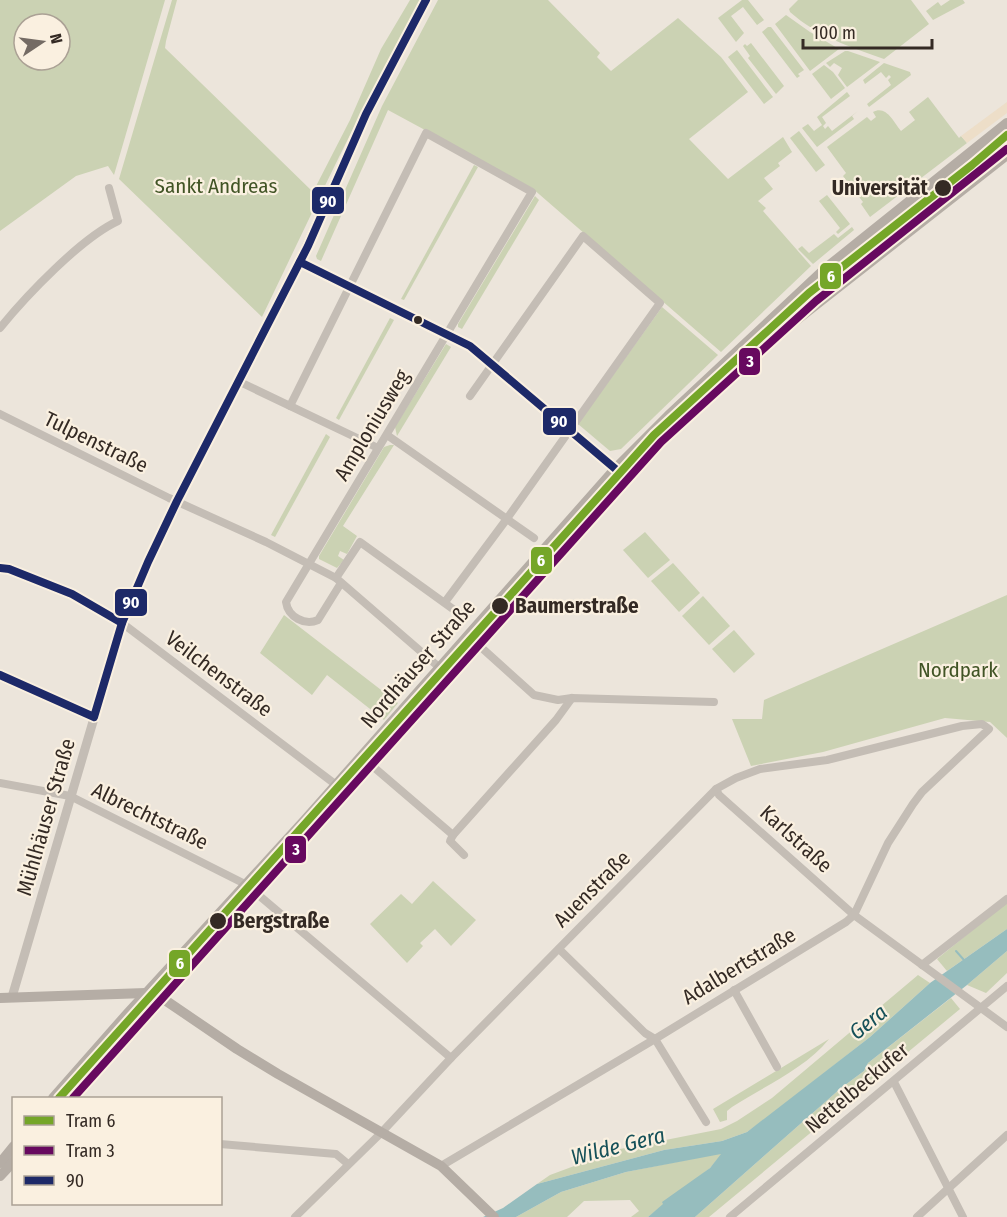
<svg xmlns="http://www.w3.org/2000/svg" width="1007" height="1217" font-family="'Fira Sans Condensed',sans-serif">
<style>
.green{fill:#cbd2b3;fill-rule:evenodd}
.plaza{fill:#eddec8}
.water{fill:#96bdbe}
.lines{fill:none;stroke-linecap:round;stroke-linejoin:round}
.stream{stroke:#96bdbe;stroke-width:2}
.minor{stroke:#c4bdb5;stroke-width:8}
.tertiary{stroke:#c4bdb5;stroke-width:9}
.secondary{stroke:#b5ada5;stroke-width:10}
.bus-1-casing{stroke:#faf0e0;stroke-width:12}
.bus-1{stroke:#1d2968;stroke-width:8}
.tram-1-casing{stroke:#faf0e0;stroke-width:12}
.tram-2-casing{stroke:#faf0e0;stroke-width:12}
.tram-1{stroke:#75a628;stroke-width:8}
.tram-2{stroke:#67095f;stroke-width:8}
.stop-dot{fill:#342a24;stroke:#faf0e0;stroke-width:2}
.labels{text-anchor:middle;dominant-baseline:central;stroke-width:4.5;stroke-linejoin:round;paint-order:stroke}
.park-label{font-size:21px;fill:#415425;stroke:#faf0e0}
.stop-label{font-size:21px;font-weight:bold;fill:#342a24;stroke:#faf0e0;text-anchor:start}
.street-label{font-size:21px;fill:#342a24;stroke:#faf0e0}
.water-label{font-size:22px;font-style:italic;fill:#165159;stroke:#faf0e0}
.line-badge{stroke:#faf0e0;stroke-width:2}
.badge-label{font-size:16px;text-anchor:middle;font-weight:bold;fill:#fff}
</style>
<rect width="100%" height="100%" fill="#ece5db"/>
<g class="green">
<path d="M0 0H165L114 175 108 166 76 176 0 231ZM24 24H60V60H24Z"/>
<path d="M172 0H177L166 41 165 48 313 192 350 120 381 49 410 0H421C363 103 313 211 262 317L119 179Z"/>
<polygon points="438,0 548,0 600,53 597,57 611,71 678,18 721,57 748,92 689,139 728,179 783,137 792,152 778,163 780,166 764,178 773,189 758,201 766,208 763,211 811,266 721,352 532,188 388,110 321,261 317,259 316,256 382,106"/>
<polygon points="742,0 748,0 764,20 757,25 743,7 731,16 744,33 736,42 718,18"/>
<path d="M798 0H911L929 24 884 59C850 47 817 36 790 12L789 9Z"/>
<polygon points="950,0 963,0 965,3 933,20 926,11 938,2 941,6"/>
<polygon points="786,15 810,32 839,49 810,71 775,24"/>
<polygon points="768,27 771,27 804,70 798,74 800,76 797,78 762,32"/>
<polygon points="751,43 784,86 776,94 748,58 750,56 743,46 745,44 747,46"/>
<polygon points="737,50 773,97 764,104 728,57"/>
<polygon points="845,51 848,51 880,62 847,87 838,75 842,68 834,63 830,67 826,63"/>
<polygon points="884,63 910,72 911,75 869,107 867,104 891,85 888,80 891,77 889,75 886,78 881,72 865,84 863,80"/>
<polygon points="824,65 833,72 845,88 831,99 812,74"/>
<polygon points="847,92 850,96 822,117 826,123 823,126 825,129 828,126 832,131 858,111 852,116 854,119 817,147 802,128 808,124 814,131 822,125 817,117"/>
<path d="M928 97 959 138 961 136 967 143 870 217 861 204 863 202 843 176 846 173 827 147 867 117 871 121 876 117 873 112C886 105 893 121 901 131L915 120 909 112Z"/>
<polygon points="799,131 825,165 816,172 790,138"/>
<polygon points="474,165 478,167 404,300 401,299"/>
<polygon points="827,195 850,224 838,234 836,232 840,228 819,201"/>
<polygon points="535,196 539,200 462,329 458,327 458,324"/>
<polygon points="852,227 854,230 813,264 798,249 802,246 809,253 834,234 838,238"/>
<polygon points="662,307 718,355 621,449 610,451 578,424"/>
<polygon points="390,318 394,320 339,420 336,418"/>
<polygon points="446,344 451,347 397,436 395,427"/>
<polygon points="326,434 330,437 275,537 271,535"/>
<polygon points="390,445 394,445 343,526 357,536 347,554 340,551 338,556 344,560 337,568 319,559 319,556 384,447"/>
<polygon points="645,532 670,560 648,578 623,550"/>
<polygon points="673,563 700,593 679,612 651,581"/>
<polygon points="1007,595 1007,738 990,722 945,718 823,752 751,766 732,719 762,719 764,700"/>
<polygon points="703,596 730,626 709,645 682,616"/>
<polygon points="284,615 398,703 384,720 327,675 312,695 260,653"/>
<polygon points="734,630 755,654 734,673 712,649"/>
<polygon points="433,881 476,920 451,946 435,929 420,943 423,946 407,963 370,924 401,894 412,904"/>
<polygon points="1007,902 1007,929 947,971 937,959"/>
<polygon points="1007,951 1007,973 986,993 967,985"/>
<polygon points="918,975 930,983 870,1037 768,1117 747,1132 722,1141 664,1150 537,1184 550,1175 620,1149 721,1129 737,1121 772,1098"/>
<polygon points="951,998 960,1009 709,1217 695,1217 841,1088 864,1071 868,1063"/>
<path d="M829 1039C805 1069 764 1086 732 1107L727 1111V1120L720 1122 713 1109Z"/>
<polygon points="716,1154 722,1154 710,1168 648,1217 631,1217 639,1211 630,1200 584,1201 567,1217 516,1217 561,1192 626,1172"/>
</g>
<polygon class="plaza" points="1007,102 1007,113 967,143 961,136"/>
<polygon class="water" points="1007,929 1007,951 967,985 868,1063 864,1071 841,1088 695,1217 648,1217 663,1204 662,1202 710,1168 721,1154 626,1172 561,1192 516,1217 483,1217 503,1208 537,1184 664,1150 722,1141 747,1132 870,1037 930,983"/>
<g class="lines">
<polyline class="stream" points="956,951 964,960"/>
<g class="minor">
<polyline points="994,133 1007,149"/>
<path d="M0 328C26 296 81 238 118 221L109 188"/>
<polyline points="240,382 378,448"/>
<path d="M290 406 426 133 532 192 286 602C288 617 305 626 318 620L341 583"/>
<polyline points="0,414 169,498 266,542 336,578 440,668"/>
<polyline points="387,435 534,538"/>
<polyline points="0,568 9,569 72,594 122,623 339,787"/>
<polyline points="336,578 360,542 464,617"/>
<polyline points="445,602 506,520 660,303 583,236 470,396"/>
<polyline points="473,640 534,695 558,700 572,698 714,702"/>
<polyline points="0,675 94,717"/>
<polyline points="370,764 453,835"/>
<polyline points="0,783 70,796 245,884"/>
<polyline points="716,789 719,795 854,915 1007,1027"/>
<polyline points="453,835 556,720 572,698"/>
<polyline points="453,835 450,841 464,855"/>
<polyline points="255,892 451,1058"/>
<polyline points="559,949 645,1033 655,1039 706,1122"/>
<polyline points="922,965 1007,899"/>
<polyline points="734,990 777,1067"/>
<polyline points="894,1082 963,1217"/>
<polyline points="220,1144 336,1154 348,1164"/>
<polyline points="295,1217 381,1133 451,1058 716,789 736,778 760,769 827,760 962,726 982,724 989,729 922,792 913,804 888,843 854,915 846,922 655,1039 441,1166"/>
<polyline points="730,1217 1007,986"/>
<polyline points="917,1217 1007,1135"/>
</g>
<g class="tertiary">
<polyline points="300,262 470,346 625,477"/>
<path d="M12 997 122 623C165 516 222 416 274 314 308 248 335 179 367 112 385 74 406 37 426 0"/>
</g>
<g class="secondary">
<polyline points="0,998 146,993 159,996 237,1049 278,1074 441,1166 494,1217"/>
<polyline points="53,1098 127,1014 305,820 615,469 668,416 826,268 1007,123"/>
<polyline points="69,1098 449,675 578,528 660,440 776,336 1007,155"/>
<polyline points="0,1163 14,1146"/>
<polyline points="0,1176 14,1161"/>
</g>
<g class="bus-1-casing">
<g id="bus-1">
<polyline points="0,568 9,569 72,594 122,623"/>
<polyline points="0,675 94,717 122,623 148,562 177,501 308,246 366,114 426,0"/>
<polyline points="69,1098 625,477 470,346 300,262"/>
</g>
</g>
<use href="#bus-1" class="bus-1"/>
<g class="tram-1-casing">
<polyline id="tram-1" points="59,1098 654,435 809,293 972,165 1007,135"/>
</g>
<g class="tram-2-casing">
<polyline id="tram-2" points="73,1098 661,442 816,301 1007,149"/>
</g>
<use href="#tram-1" class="tram-1"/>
<use href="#tram-2" class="tram-2"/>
</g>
<g class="stop-dot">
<circle cx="943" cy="188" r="9"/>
<circle cx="418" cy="320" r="5"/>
<circle cx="500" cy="606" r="9"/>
<circle cx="218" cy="921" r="9"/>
</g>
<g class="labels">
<g class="park-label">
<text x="216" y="186">Sankt Andreas</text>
<text x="958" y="670">Nordpark</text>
</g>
<g class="stop-label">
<text x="928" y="188" text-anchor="end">Universität</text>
<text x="515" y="606">Baumerstraße</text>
<text x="233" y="921">Bergstraße</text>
</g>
<g class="street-label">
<text transform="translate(372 425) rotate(-59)">Amploniusweg</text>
<text transform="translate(96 442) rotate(26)">Tulpenstraße</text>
<text transform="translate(418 664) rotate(-49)">Nordhäuser Straße</text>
<text transform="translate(219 674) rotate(37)">Veilchenstraße</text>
<text transform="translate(150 816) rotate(26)">Albrechtstraße</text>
<text transform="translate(46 817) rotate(-74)">Mühlhäuser Straße</text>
<text transform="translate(796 839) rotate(42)">Karlstraße</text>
<text transform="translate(592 889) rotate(-45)">Auenstraße</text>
<text transform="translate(739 966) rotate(-31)">Adalbertstraße</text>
<text transform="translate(857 1088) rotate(-40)">Nettelbeckufer</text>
</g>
<g class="water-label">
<text transform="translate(868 1022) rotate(-39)">Gera</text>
<text transform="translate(618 1146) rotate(-14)">Wilde Gera</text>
</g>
</g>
<g class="line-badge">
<rect x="311" y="186" width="34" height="29" rx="6" fill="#1d2968"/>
<rect x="819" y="262" width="23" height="28" rx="6" fill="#75a628"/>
<rect x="738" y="347" width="23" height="29" rx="6" fill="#67095f"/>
<rect x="542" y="407" width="35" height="29" rx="6" fill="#1d2968"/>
<rect x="530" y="546" width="23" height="29" rx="6" fill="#75a628"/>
<rect x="114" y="588" width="34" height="29" rx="6" fill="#1d2968"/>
<rect x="284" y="835" width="23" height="29" rx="6" fill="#67095f"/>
<rect x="168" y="949" width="23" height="29" rx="6" fill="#75a628"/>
</g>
<g class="badge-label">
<text x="328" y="207">90</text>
<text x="831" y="282">6</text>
<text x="750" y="367">3</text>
<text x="559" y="427">90</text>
<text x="541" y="566">6</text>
<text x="131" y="608">90</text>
<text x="296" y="855">3</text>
<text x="180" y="969">6</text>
</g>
<rect x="12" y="1097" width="210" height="108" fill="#faf0e0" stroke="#aba195" stroke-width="1.5"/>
<rect x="24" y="1116" width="30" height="9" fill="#75a628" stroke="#aba195" stroke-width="1.5"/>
<text x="66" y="1127" font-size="18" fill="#342a24">Tram 6</text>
<rect x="24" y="1146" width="30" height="9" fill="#67095f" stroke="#aba195" stroke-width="1.5"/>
<text x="66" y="1157" font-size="18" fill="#342a24">Tram 3</text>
<rect x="24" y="1176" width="30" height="9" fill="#1d2968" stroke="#aba195" stroke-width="1.5"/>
<text x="66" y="1187" font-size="18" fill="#342a24">90</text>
<g transform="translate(42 42) rotate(77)"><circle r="28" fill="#faf0e0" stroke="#aba195" stroke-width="1.5"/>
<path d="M0-4.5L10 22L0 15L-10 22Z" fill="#746b64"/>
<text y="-9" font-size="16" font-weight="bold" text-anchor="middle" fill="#342a24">N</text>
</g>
<path d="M803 39v9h129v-9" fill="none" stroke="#342a24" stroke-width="3"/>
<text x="812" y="39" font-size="18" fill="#342a24" stroke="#faf0e0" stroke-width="4.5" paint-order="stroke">100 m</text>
</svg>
